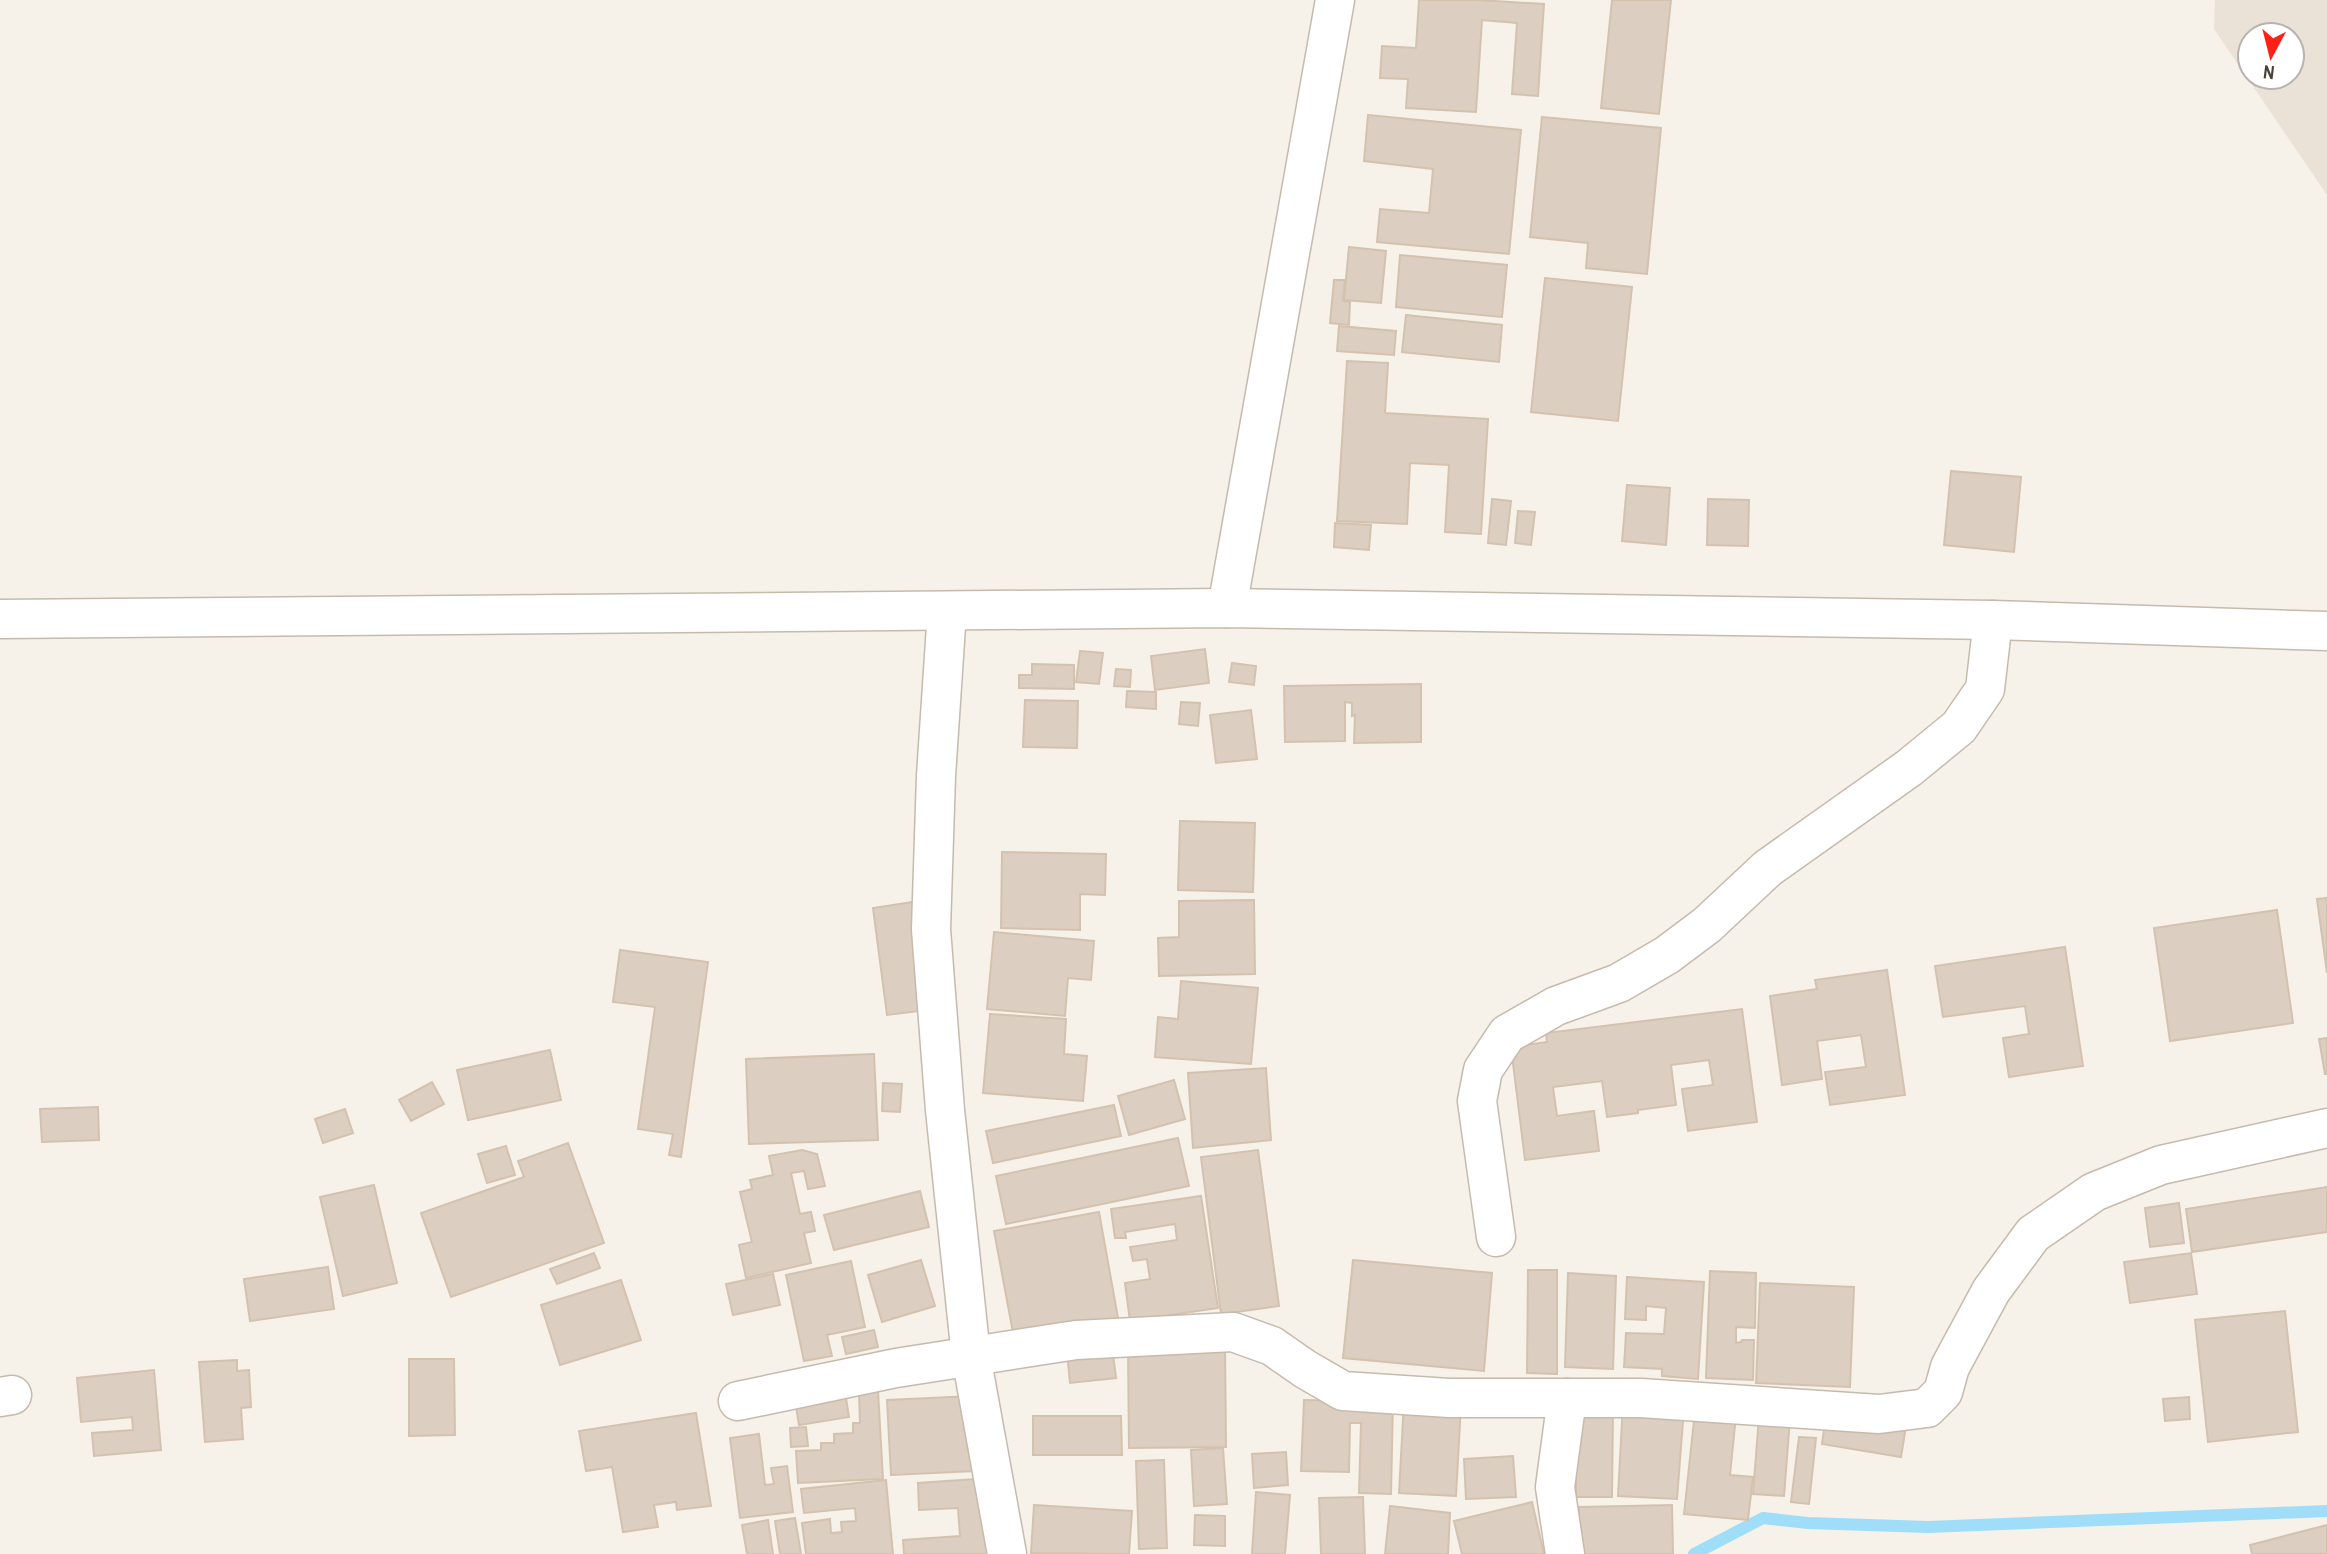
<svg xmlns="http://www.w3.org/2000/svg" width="2327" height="1554" font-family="'Archivo Narrow',sans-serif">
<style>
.residential{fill:#eae2d7;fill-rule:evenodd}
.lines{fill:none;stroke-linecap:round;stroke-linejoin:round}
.stream{stroke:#a0ddf8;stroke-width:12}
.building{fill:#dccec0;stroke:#d4c2af;stroke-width:2}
.minor-casing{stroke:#c6baad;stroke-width:41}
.minor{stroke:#fff;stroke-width:38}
</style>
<rect width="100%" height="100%" fill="#f6f1e9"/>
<path class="residential" d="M2215 0H2327V195L2214 29ZM2250 35H2292V77H2250Z"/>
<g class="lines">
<polyline class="stream" points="1694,1554 1763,1518 1808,1523 1928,1527 2327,1511"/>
</g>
<g class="building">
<polygon points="1419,0 1478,0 1544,4 1538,96 1512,94 1517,23 1482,20 1476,112 1406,108 1408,79 1380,78 1382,46 1416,48"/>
<polygon points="1612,0 1671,0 1659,114 1601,108"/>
<polygon points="1368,115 1521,130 1509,254 1377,242 1380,209 1429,213 1433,169 1364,161"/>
<polygon points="1542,117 1661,128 1647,274 1586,268 1588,243 1530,237"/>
<polygon points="1349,247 1386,251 1381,303 1344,300"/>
<polygon points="1400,255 1507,265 1502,317 1396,307"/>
<polygon points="1545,278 1632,287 1618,421 1531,412"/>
<polygon points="1334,280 1345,280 1343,301 1350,302 1349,325 1330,323"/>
<polygon points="1406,315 1502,325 1499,362 1402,352"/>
<polygon points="1339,326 1396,331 1394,355 1337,351"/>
<polygon points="1347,361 1388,363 1385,413 1488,419 1481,534 1445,532 1449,465 1410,463 1407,524 1337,521"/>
<polygon points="1951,471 2021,477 2014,552 1944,545"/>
<polygon points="1627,485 1670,488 1666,545 1622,541"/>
<polygon points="1492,499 1511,501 1506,545 1488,543"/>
<polygon points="1708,499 1749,500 1748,546 1707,545"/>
<polygon points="1518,511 1535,512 1531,545 1515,543"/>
<polygon points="1335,523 1371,525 1369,550 1334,547"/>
<polygon points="1205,649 1209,683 1155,690 1151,656"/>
<polygon points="1080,651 1103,653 1099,684 1076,682"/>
<polygon points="1232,663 1256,666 1254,685 1229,682"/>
<polygon points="1032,664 1074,665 1074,689 1019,688 1019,675 1032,675"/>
<polygon points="1116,669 1131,670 1130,687 1114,686"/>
<polygon points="1421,684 1421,742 1354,743 1355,715 1352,716 1352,703 1345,702 1345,741 1285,742 1284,686"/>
<polygon points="1127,691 1156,692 1156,709 1126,707"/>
<polygon points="1025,700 1078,701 1077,748 1023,747"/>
<polygon points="1181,702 1200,703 1198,726 1179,724"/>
<polygon points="1251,710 1257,759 1216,763 1210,715"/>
<polygon points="1180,821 1255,823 1253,892 1178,890"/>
<polygon points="1002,852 1106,854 1105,895 1080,894 1080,930 1001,928"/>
<polygon points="2327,898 2327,973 2317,899"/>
<polygon points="1254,900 1255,974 1159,976 1158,938 1179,937 1179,901"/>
<polygon points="913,902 928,1010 887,1015 873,908"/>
<polygon points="2277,910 2293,1023 2170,1041 2154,928"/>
<polygon points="994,932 1094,941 1091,980 1068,978 1065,1016 987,1009"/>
<polygon points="2065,947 2083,1066 2009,1077 2003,1038 2029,1034 2025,1006 1943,1017 1935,966"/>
<polygon points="620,950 708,962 681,1157 669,1155 673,1134 638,1129 655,1007 613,1002"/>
<polygon points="1887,970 1905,1095 1830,1105 1825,1072 1866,1067 1861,1035 1817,1041 1822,1079 1782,1085 1770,996 1817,989 1815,980"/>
<polygon points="1181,981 1258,988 1251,1064 1155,1057 1158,1017 1178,1019"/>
<polygon points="1742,1009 1757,1122 1688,1131 1682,1089 1713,1085 1709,1060 1671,1065 1676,1105 1638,1110 1638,1113 1607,1117 1602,1081 1553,1087 1557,1116 1594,1111 1599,1151 1525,1160 1511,1047 1547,1042 1546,1033"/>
<polygon points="990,1014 1066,1019 1064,1054 1087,1056 1083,1101 983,1093"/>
<polygon points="2327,1038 2327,1074 2325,1074 2319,1039"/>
<polygon points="550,1050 561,1100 468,1120 457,1070"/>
<polygon points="874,1054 878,1140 749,1144 746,1059"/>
<polygon points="1266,1068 1271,1140 1193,1148 1188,1073"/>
<polygon points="1174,1080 1185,1119 1129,1135 1118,1096"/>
<polygon points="432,1082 444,1104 411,1121 399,1100"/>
<polygon points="883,1083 902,1084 900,1112 882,1111"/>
<polygon points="1114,1105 1121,1136 993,1163 986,1131"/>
<polygon points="98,1107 99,1140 42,1142 40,1109"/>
<polygon points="345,1109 353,1133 323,1143 315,1119"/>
<polygon points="1178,1138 1189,1186 1006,1224 996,1176"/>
<polygon points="568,1143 604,1243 451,1297 421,1213 524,1177 518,1161"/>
<polygon points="506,1146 515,1175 487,1183 478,1154"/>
<polygon points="802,1150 817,1154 825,1186 808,1189 804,1171 791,1173 800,1214 811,1212 815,1231 804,1233 811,1263 746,1278 739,1245 752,1242 740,1192 752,1189 750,1180 773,1175 769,1156"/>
<polygon points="1258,1150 1279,1306 1221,1314 1201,1157"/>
<polygon points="374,1185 397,1283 343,1296 320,1197"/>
<polygon points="2327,1187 2327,1232 2192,1252 2186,1209"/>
<polygon points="920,1191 929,1227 834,1250 824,1215"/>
<polygon points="1201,1196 1218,1308 1130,1321 1125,1283 1150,1279 1147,1259 1133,1261 1130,1247 1177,1240 1175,1224 1125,1232 1126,1238 1115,1238 1111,1209"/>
<polygon points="2179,1203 2184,1243 2150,1247 2145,1208"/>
<polygon points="1099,1212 1118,1318 1014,1338 994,1231"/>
<polygon points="594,1253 600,1268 557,1284 550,1269"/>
<polygon points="2191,1253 2197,1294 2130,1303 2124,1262"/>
<polygon points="921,1260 935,1306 882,1322 868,1275"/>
<polygon points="1353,1260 1492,1273 1484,1371 1343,1358"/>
<polygon points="851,1261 865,1327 827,1335 832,1356 804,1361 786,1275"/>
<polygon points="328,1267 334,1309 250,1321 244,1279"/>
<polygon points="1528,1270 1557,1270 1557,1374 1527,1373"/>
<polygon points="1710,1271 1756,1273 1755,1328 1736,1327 1736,1343 1741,1342 1742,1340 1754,1340 1753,1380 1706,1378"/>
<polygon points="1568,1273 1616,1276 1613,1369 1565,1367"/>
<polygon points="773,1274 780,1305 733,1315 726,1284"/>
<polygon points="1627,1277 1704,1282 1698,1379 1662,1376 1662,1369 1624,1367 1626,1333 1664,1334 1666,1308 1646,1306 1646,1320 1625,1319"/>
<polygon points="621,1280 641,1340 560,1365 541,1305"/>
<polygon points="1760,1283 1854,1287 1850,1387 1756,1383"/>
<polygon points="2285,1311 2298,1432 2208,1442 2195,1320"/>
<polygon points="874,1330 878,1347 846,1354 842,1337"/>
<polygon points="1112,1346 1116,1378 1070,1383 1067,1352"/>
<polygon points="1225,1347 1226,1447 1129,1448 1128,1348"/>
<polygon points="409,1359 454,1359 455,1435 409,1436"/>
<polygon points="237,1360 237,1371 249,1370 251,1407 241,1408 243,1439 205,1442 199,1362"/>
<polygon points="154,1370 161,1450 94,1456 92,1433 133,1430 132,1417 81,1422 77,1378"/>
<polygon points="844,1386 849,1417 799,1425 794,1394"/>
<polygon points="878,1391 883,1479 798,1483 796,1451 821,1450 821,1443 834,1443 834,1434 853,1433 853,1423 860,1423 859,1393"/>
<polygon points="972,1396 975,1471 891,1475 887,1400"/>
<polygon points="2189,1397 2190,1419 2165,1421 2163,1399"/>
<polygon points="1304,1400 1393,1402 1391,1494 1359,1493 1361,1423 1350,1423 1349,1472 1301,1471"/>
<polygon points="1404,1401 1461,1404 1456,1496 1399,1493"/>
<polygon points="1696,1402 1737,1406 1730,1475 1753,1477 1748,1520 1684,1514"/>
<polygon points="1623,1403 1684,1408 1677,1499 1618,1496"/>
<polygon points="1576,1410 1613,1410 1612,1497 1576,1497"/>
<polygon points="696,1413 711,1506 677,1510 676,1502 654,1505 658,1527 623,1532 612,1467 586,1471 579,1431"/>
<polygon points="1826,1415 1906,1426 1901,1457 1822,1444"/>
<polygon points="1033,1416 1121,1416 1122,1455 1033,1455"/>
<polygon points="1759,1417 1790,1419 1784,1496 1753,1494"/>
<polygon points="806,1427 808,1446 791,1447 790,1428"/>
<polygon points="759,1434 765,1485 774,1484 771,1468 787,1466 793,1512 740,1518 730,1438"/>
<polygon points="1799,1437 1816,1438 1809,1504 1791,1502"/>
<polygon points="1223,1448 1227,1504 1194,1506 1191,1450"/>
<polygon points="1286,1452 1288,1485 1254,1488 1252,1454"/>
<polygon points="1513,1456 1516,1497 1466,1499 1464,1459"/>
<polygon points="1164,1460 1167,1548 1139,1549 1136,1461"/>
<polygon points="990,1478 995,1554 904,1554 903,1540 960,1536 958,1508 919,1510 918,1483"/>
<polygon points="886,1480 893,1554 806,1554 802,1523 830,1519 831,1533 842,1532 841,1522 856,1521 855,1508 804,1513 801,1489"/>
<polygon points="1256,1492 1290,1495 1285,1554 1252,1554"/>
<polygon points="1363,1497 1365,1554 1321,1554 1319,1498"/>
<polygon points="1532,1502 1544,1554 1462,1554 1454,1521"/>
<polygon points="1034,1505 1132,1511 1129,1554 1031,1553"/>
<polygon points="1672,1505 1673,1554 1579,1554 1579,1507"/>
<polygon points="1390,1506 1450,1513 1448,1554 1385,1554"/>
<polygon points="1195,1515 1225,1516 1225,1546 1194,1545"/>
<polygon points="795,1518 801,1554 780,1554 775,1521"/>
<polygon points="768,1520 773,1554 747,1554 742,1525"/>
<polygon points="2327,1525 2327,1554 2252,1554 2250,1545"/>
</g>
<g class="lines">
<g class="minor-casing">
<g id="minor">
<polyline points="1227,608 1335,0"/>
<polyline points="947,611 936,776 931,929 945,1110 971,1356 1007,1554"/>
<polyline points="0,619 1227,608 1993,620 2327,631"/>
<polyline points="1496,1237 1477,1101 1483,1070 1507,1034 1556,1006 1619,983 1667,955 1707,925 1768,868 1909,768 1959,727 1985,689 1993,620"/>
<polyline points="0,1397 12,1395"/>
<polyline points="738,1401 896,1368 1076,1340 1233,1332 1272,1346 1305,1369 1343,1391 1449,1398 1641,1398 1879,1414 1927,1408 1943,1392 1950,1367 1991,1291 2033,1234 2094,1192 2161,1165 2327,1128"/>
<polyline points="1565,1554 1555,1487 1567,1398"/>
</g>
</g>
<use href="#minor" class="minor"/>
</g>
<g transform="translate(2271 56) rotate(187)"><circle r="33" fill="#ffffff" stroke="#b7b3af" stroke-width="2"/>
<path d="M0-5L12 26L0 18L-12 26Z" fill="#ff2017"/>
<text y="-10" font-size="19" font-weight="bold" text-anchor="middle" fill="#4b4036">N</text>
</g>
</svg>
